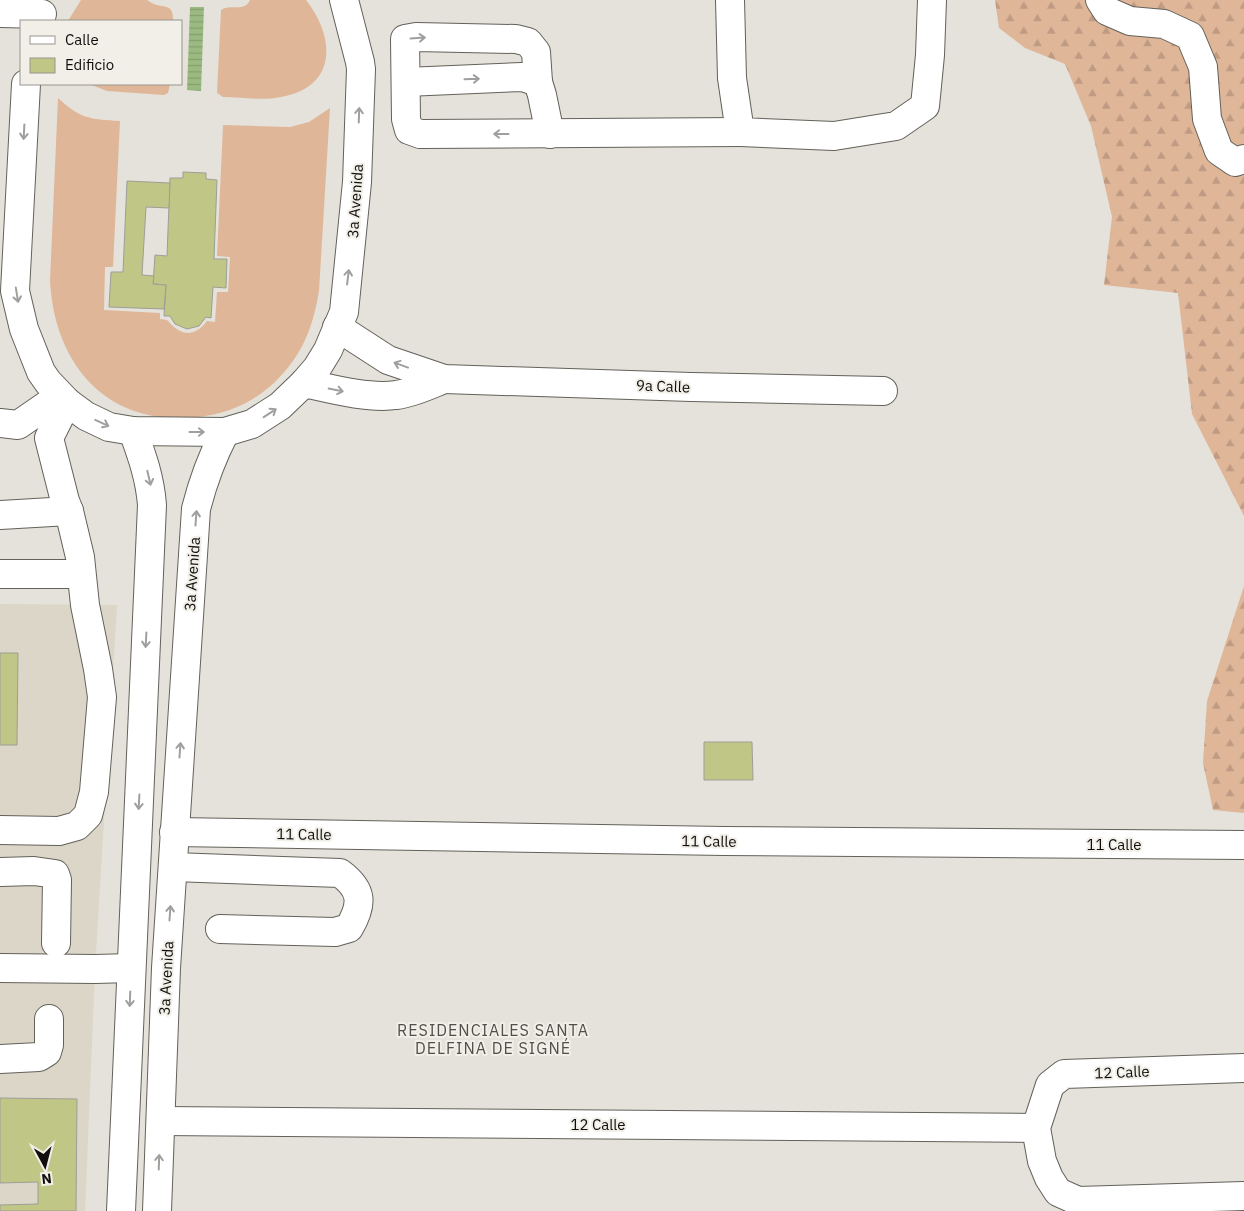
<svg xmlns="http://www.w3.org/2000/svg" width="1244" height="1211" font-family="'IBM Plex Sans',sans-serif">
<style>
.built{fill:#dbd6c7}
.grass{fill:#e0b699}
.forest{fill:url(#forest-firs)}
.water{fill:url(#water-rules)}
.building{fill:#c0c685;stroke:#9d9e97}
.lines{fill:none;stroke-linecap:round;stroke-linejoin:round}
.minor-casing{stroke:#63615a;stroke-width:30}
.minor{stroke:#fff;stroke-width:28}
.oneway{stroke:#9f9f9e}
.labels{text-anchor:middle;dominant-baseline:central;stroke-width:4;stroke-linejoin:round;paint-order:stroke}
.street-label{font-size:15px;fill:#0f0e0c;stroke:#f1efe7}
.neighbourhood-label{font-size:16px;letter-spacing:1px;fill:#514f49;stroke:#f1efe7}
</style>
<defs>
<pattern id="forest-firs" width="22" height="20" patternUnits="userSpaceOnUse" patternTransform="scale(1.25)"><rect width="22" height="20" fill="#e0b699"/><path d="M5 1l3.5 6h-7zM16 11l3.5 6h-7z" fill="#bf9b83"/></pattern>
<pattern id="water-rules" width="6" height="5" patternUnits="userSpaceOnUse" patternTransform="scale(1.25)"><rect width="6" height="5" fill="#9bba81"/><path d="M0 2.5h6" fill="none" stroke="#849f6e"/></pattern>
</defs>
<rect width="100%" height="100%" fill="#e4e2da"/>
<polygon class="built" points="0,604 117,605 95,969 85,1211 0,1211"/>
<g class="grass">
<path d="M81 0H147C161 11 174 0 173 21H68Z"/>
<path d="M250 0H306C336 38 337 87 281 97 263 101 241 97 223 97L217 93 221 10C231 3 244 13 250 0Z"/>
<polygon points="89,84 170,84 168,93 164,95 107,91"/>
<path d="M58 98C81 119 89 119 120 121L113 267H105L104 310 160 313V319L167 320C180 335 193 339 207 321L215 322 217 292H228L230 257 217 256 223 125 290 127 309 122 330 108 319 291C315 316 308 340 293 361 269 394 239 412 199 417 109 428 54 366 50 280Z"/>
</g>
<g class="forest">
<polygon points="995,0 1244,0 1244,516 1192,414 1178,293 1104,285 1112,217 1091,126 1065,64 1025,48 999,28"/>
<polygon points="1244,586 1244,813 1213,810 1203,763 1207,701"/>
</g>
<polygon class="water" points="190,7 204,7 201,91 187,90"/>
<g class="building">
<polygon points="183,172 206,173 206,179 217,180 214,259 227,259 226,288 213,287 211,318 206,317 199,326 187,329 175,324 170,316 164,316 166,285 153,284 155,255 167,256 170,178 183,178"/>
<polygon points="127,181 170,183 169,208 146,207 142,275 154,276 153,284 166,285 164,309 109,307 111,272 123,272"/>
<polygon points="0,653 18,653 17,745 0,745"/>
<polygon points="704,742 752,742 753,780 704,780"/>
<polygon points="0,1098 77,1099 76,1211 0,1211 0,1205 38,1204 38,1182 0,1183"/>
</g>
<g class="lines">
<g class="minor-casing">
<g id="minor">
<polyline points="730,0 732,78 740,132 834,136 896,126 925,106 930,55 932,0"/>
<polyline points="1100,0 1107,11 1130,21 1164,24 1190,36 1203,67 1207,119 1219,151 1235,162 1244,159"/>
<polyline points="0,13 42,14"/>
<polyline points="406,82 522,77 538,82 542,95 550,134"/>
<polyline points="538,82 536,52 528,42 516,39 416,37 405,39 406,119 409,130 420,134 740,132"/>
<polyline points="26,84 15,291 24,329 41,372 48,382 67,402 86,416 109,427 133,431 225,432 252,424 280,406 304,383 317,368 328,350 344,312 357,182 361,69 360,62 344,0"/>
<polyline points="337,327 388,360 444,379 691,387 883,391"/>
<path d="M304 383C331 389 369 399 396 395 413 393 429 385 444 379"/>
<polyline points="0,423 18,425 60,396"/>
<polyline points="0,515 69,511"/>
<polyline points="0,574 81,574"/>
<polyline points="0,830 59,831 77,826 88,815 94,792 102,697 98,669 85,605 80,557 69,511 65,501 49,438 67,402"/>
<polyline points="174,832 724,841 1244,845"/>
<path d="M173 867 340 873C363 890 363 904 349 928L335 932 220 929"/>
<polyline points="0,872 34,871 55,874 57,880 56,943"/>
<polyline points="0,968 95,969 131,968"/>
<polyline points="0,1059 39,1057 47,1052 49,1045 49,1019"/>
<polyline points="1244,1068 1064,1074 1050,1085 1036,1128 1042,1161 1049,1178 1058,1192 1078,1201 1244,1196"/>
<polyline points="161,1121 1036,1128"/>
<path d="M121 1211 152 505C150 478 142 456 133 431"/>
<path d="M157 1211 166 968 196 509C203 481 212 457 225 432"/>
</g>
</g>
<use href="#minor" class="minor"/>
</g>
<defs><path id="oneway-shaft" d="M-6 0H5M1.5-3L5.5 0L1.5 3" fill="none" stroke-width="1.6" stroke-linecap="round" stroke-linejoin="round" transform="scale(1.25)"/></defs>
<g class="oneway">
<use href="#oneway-shaft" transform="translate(418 38) rotate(-4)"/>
<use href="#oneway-shaft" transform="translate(472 79) rotate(-2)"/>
<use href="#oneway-shaft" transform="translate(359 115) rotate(-88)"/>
<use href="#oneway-shaft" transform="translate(24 132) rotate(93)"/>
<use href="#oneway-shaft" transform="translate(501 134) rotate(-180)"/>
<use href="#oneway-shaft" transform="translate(348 277) rotate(-83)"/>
<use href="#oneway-shaft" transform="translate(17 295) rotate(81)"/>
<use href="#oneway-shaft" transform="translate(401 365) rotate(-160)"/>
<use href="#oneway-shaft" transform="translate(336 390) rotate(11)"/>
<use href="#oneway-shaft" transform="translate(270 413) rotate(-33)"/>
<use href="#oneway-shaft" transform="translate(102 423) rotate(25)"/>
<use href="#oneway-shaft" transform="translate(197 432)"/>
<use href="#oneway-shaft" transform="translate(149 478) rotate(77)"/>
<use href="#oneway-shaft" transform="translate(196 518) rotate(-86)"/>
<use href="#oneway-shaft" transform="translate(146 640) rotate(93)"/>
<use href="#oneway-shaft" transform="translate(180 750) rotate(-86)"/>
<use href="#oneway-shaft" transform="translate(139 802) rotate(93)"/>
<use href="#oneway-shaft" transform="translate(170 913) rotate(-86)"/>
<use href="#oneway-shaft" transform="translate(130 999) rotate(92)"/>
<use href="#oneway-shaft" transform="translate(159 1162) rotate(-88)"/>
</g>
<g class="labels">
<g class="street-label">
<text transform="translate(355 201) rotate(-86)">3a Avenida</text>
<text transform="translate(663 386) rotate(2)">9a Calle</text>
<text transform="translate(192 574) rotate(-86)">3a Avenida</text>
<text transform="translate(304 834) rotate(1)">11 Calle</text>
<text transform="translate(709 841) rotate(1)">11 Calle</text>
<text x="1114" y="844">11 Calle</text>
<text transform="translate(166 978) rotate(-87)">3a Avenida</text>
<text transform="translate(1122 1072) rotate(-2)">12 Calle</text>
<text x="598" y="1124">12 Calle</text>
</g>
<g class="neighbourhood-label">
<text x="493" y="1030">RESIDENCIALES SANTA<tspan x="493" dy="18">DELFINA DE SIGNÉ</tspan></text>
</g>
</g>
<rect x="20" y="20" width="162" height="65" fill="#f1efe7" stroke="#97958f"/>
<rect x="30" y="36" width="25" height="8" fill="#ffffff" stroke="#97958f"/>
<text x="65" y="45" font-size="15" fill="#0f0e0c">Calle</text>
<rect x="30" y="58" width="25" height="15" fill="#c0c685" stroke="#97958f"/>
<text x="65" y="70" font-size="15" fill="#0f0e0c">Edificio</text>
<g transform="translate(45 1166) rotate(173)" stroke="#f1efe7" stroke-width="4" paint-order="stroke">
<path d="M0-4L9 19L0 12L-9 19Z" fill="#0f0e0c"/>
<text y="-8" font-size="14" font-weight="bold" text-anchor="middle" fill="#0f0e0c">N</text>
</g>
</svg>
